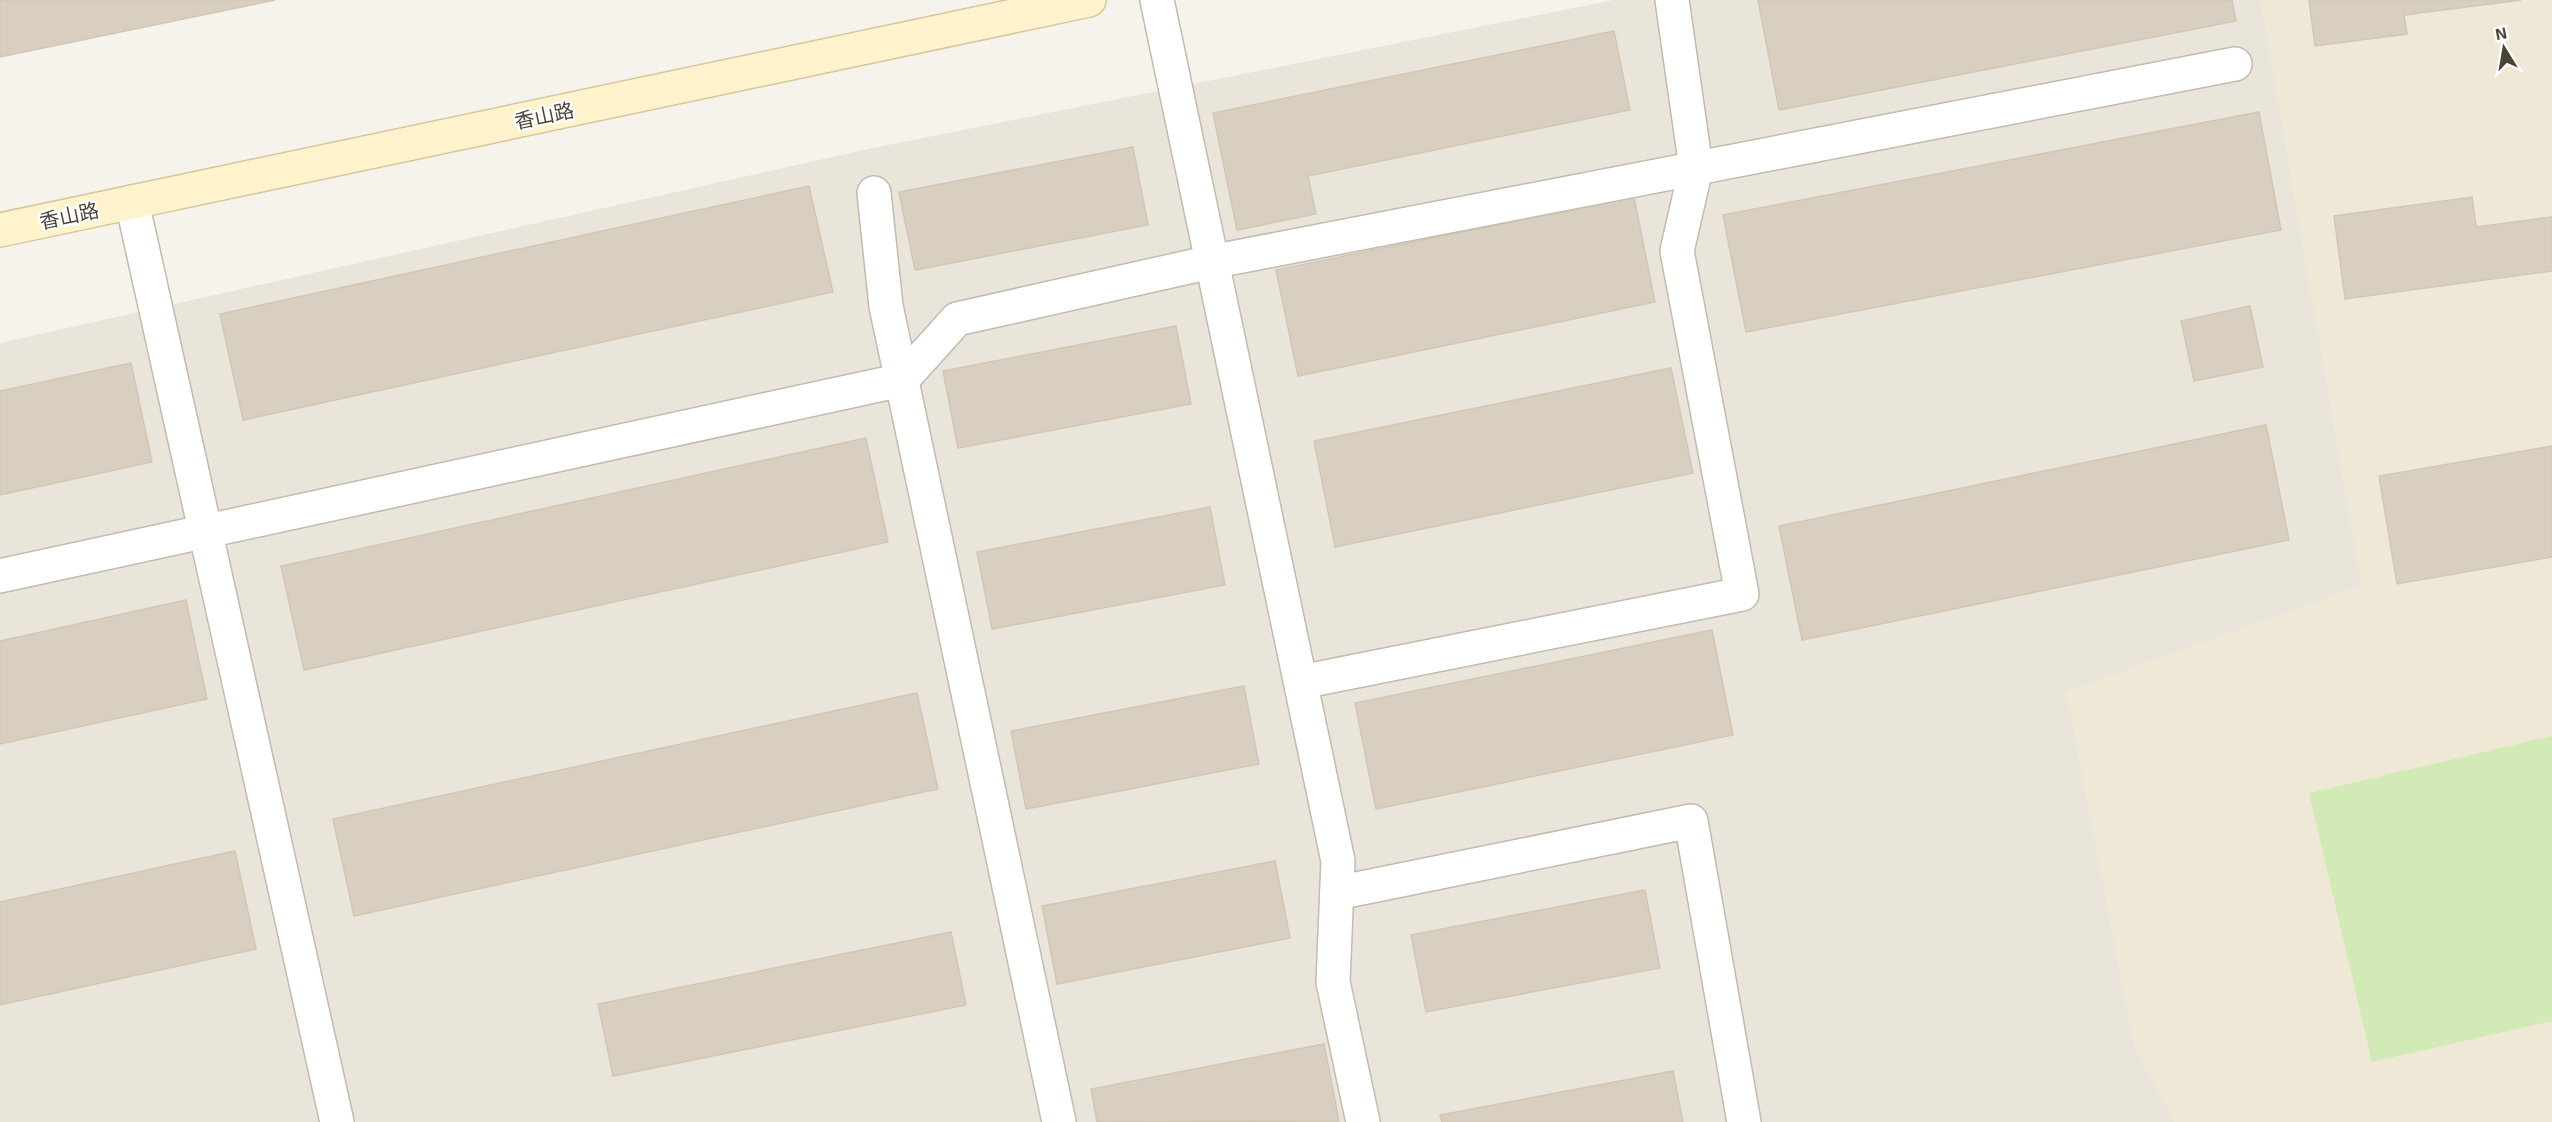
<svg xmlns="http://www.w3.org/2000/svg" width="2552" height="1122" font-family="'Exo 2','Noto Sans SC',sans-serif">
<style>
.residential{fill:#eae5da}
.education{fill:#efe8d6}
.green{fill:#d2eab5}
.building{fill:#d8cfc1;stroke:#d3c7b4;stroke-width:1.5}
.lines{fill:none;stroke-linecap:round;stroke-linejoin:round}
.street-casing{stroke:#c2bbae;stroke-width:36}
.secondary-casing{stroke:#d6c79b;stroke-width:36}
.street{stroke:#fff;stroke-width:33}
.secondary{stroke:#fff3cd;stroke-width:33}
.labels{text-anchor:middle;dominant-baseline:central;stroke-width:4.5;stroke-linejoin:round;paint-order:stroke}
.street-label{font-size:20px;fill:#4b4439;stroke:#fff}
</style>
<rect width="100%" height="100%" fill="#f6f3ec"/>
<polygon class="residential" points="1614,0 2261,0 2362,586 2067,692 2134,1045 2175,1122 0,1122 0,343 868,149"/>
<polygon class="education" points="2261,0 2552,0 2552,1122 2175,1122 2134,1045 2067,692 2362,586"/>
<polygon class="green" points="2552,736 2552,1021 2372,1062 2309,793"/>
<g class="building">
<polygon points="0,0 275,0 0,57"/>
<polygon points="1758,0 2232,0 2236,21 1779,110"/>
<polygon points="2309,0 2521,0 2404,15 2407,34 2315,46"/>
<polygon points="1614,31 1630,110 1308,176 1316,214 1237,230 1213,113"/>
<polygon points="2259,112 2281,230 1746,332 1723,215"/>
<polygon points="1133,147 1148,225 915,270 899,192"/>
<polygon points="809,186 833,292 243,420 220,314"/>
<polygon points="1634,197 1655,302 1298,376 1276,270"/>
<polygon points="2472,197 2476,227 2552,217 2552,271 2345,299 2334,216"/>
<polygon points="2250,306 2263,367 2194,381 2181,321"/>
<polygon points="1176,326 1191,404 958,448 943,371"/>
<polygon points="131,363 152,462 0,495 0,391"/>
<polygon points="1671,368 1693,473 1335,547 1314,441"/>
<polygon points="2266,425 2289,540 1802,640 1779,526"/>
<polygon points="866,438 888,542 304,670 281,566"/>
<polygon points="2552,446 2552,557 2397,584 2379,476"/>
<polygon points="1210,507 1225,585 992,629 977,552"/>
<polygon points="186,600 207,699 0,744 0,641"/>
<polygon points="1712,630 1733,735 1376,809 1355,703"/>
<polygon points="1244,686 1259,764 1026,809 1011,731"/>
<polygon points="917,693 938,789 354,916 333,819"/>
<polygon points="235,851 256,949 0,1005 0,902"/>
<polygon points="1275,861 1290,938 1057,984 1042,906"/>
<polygon points="1645,890 1660,968 1426,1012 1411,935"/>
<polygon points="951,932 966,1005 613,1076 598,1004"/>
<polygon points="1324,1044 1339,1121 1097,1122 1091,1089"/>
<polygon points="1673,1071 1683,1122 1442,1122 1440,1115"/>
</g>
<g class="lines">
<g class="street-casing">
<g id="street">
<polyline points="1157,0 1338,861 1333,982 1363,1122"/>
<polyline points="874,193 886,306 1059,1122"/>
<polyline points="132,202 337,1122"/>
<polyline points="0,576 902,380 957,319 1211,262 2235,64"/>
<polyline points="1301,682 1742,594 1677,251 1696,168 1672,0"/>
<polyline points="1337,893 1691,821 1744,1122"/>
</g>
</g>
<g class="secondary-casing">
<polyline id="secondary" points="0,230 1089,0"/>
</g>
<use href="#street" class="street"/>
<use href="#secondary" class="secondary"/>
</g>
<g class="labels">
<g class="street-label">
<text transform="translate(544 115) rotate(-12)">香山路</text>
<text transform="translate(69 215) rotate(-12)">香山路</text>
</g>
</g>
<g transform="translate(2504 48) rotate(349)" stroke="#ffffff" stroke-width="4.5" paint-order="stroke">
<path d="M0-4.5L10 22L0 15L-10 22Z" fill="#4b4439"/>
<text y="-9" font-size="16" font-weight="bold" text-anchor="middle" fill="#4b4439">N</text>
</g>
</svg>
